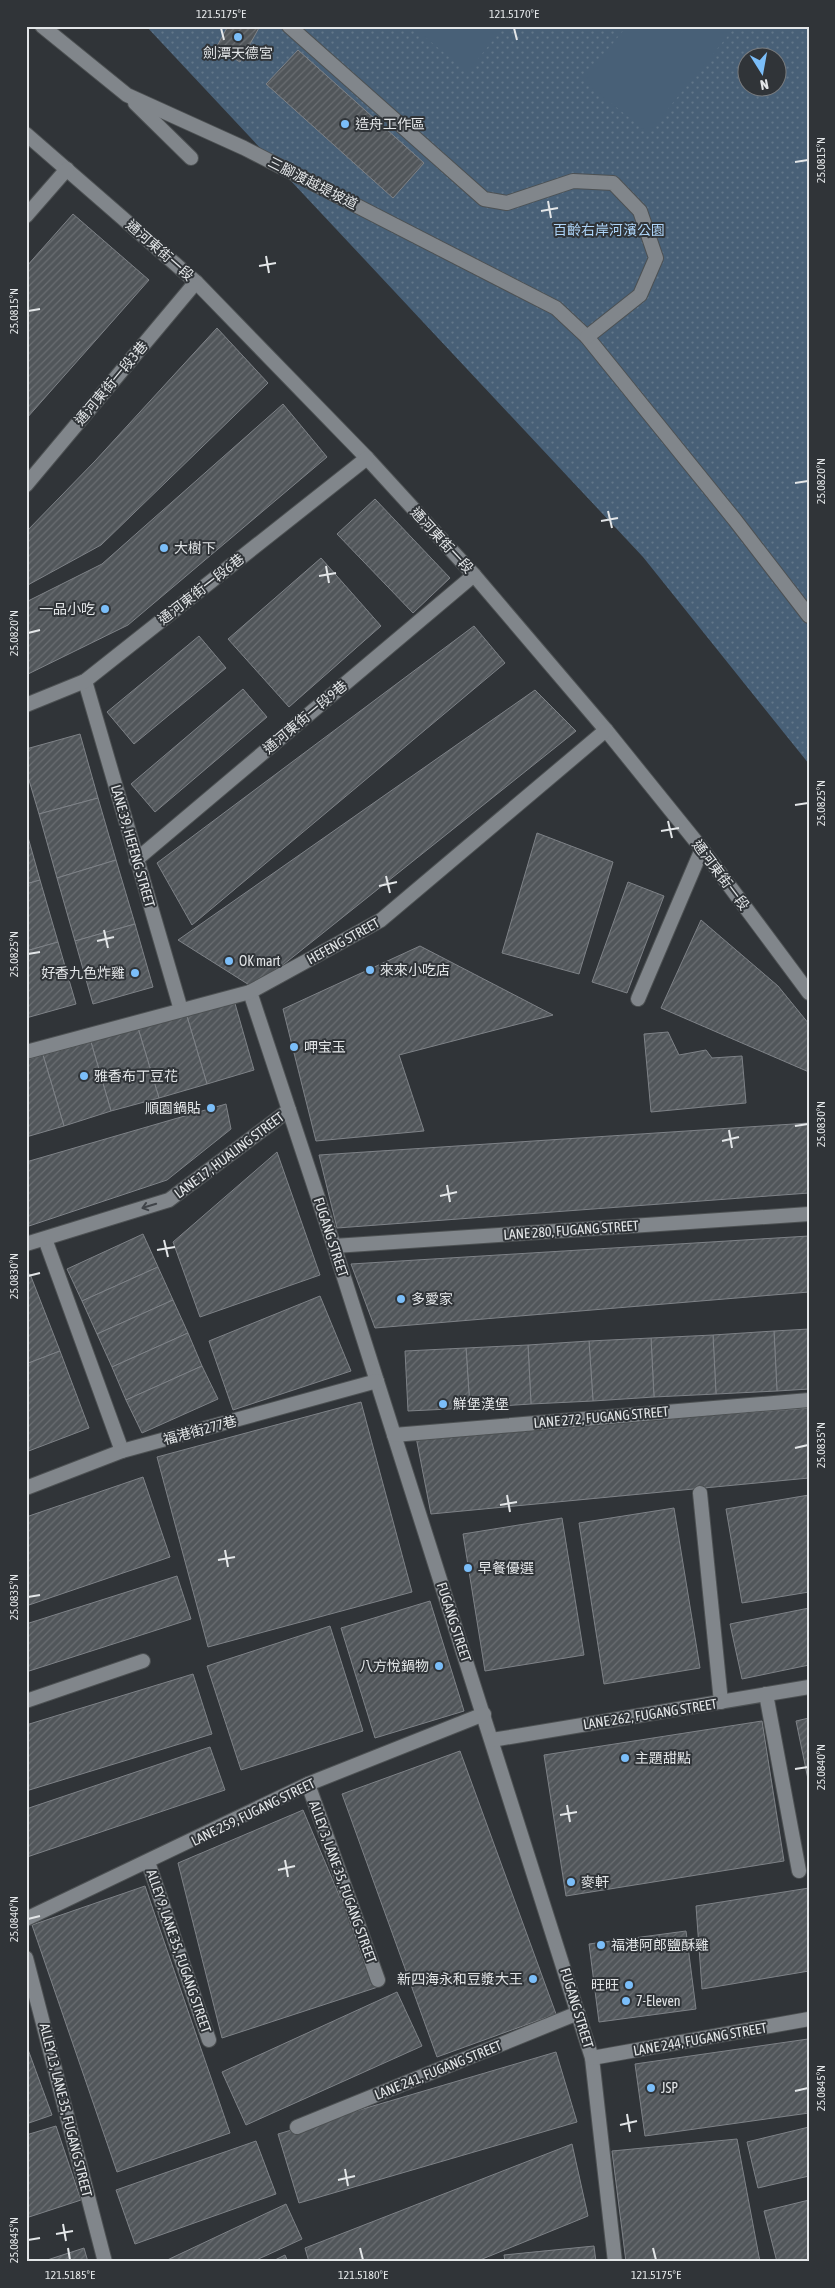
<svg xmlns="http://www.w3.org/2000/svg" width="835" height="2288" font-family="'Asap Condensed','Noto Sans TC',sans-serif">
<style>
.park{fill:url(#park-dots);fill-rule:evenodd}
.pitch{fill:#486077}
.building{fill:url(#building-hatch);stroke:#7e8287}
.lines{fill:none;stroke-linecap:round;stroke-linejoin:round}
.service-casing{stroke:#4d5153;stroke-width:16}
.minor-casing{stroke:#4d5153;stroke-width:16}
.service{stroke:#81868b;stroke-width:14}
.minor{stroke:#81868b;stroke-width:14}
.oneway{stroke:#404449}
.ticks{fill:none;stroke:#e3e6e8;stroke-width:2}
.poi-dot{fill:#7bbef9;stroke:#303438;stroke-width:2}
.labels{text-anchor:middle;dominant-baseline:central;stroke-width:4;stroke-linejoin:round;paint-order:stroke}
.poi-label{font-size:14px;fill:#e3e6e8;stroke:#303438;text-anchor:start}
.street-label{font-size:14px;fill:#e3e6e8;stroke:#303438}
.park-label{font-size:14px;fill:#aed5f9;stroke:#303438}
.neatline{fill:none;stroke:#e3e6e8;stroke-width:2}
.ticks-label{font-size:12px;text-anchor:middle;fill:#e3e6e8}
</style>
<defs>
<pattern id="park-dots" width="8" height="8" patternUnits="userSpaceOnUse" patternTransform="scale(1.25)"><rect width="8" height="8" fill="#486077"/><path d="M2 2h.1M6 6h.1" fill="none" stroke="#62778a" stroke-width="1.8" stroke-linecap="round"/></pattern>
<pattern id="building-hatch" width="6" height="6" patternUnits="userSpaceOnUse" patternTransform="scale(1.25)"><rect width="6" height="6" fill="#51565a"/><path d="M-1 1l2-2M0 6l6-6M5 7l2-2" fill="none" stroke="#6a6e72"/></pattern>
</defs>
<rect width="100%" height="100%" fill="#303438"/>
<path class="park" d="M146 26H809V764L643 557ZM748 58H778V88H748Z"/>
<g class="pitch">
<polygon points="412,26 505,26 467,72"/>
<polygon points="627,26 736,26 648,133 583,80"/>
</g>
<g class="building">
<polygon points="228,26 260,26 240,62 216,48"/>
<polygon points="298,50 424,163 393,198 266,84"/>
<polygon points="73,214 149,280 26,419 26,267"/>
<polygon points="217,328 268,383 101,545 26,586 26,532 95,461"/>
<polygon points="283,404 327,457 128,625 26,675 26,602 102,564"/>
<polygon points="375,499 450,578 413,613 337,534"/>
<polygon points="321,558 381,626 289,707 228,639"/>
<polygon points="474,626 505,663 192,925 157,863"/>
<polygon points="199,636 226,668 134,744 107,712"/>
<polygon points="243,689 267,717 155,812 131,784"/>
<polygon points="535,690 576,731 254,988 178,940"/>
<polygon points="80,734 98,798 39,814 26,770 26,749"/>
<polygon points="98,798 116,860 57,878 39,814"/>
<polygon points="26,830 40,880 26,884"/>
<polygon points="537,833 613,862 579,974 502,953"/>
<polygon points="116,860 135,924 75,941 57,878"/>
<polygon points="40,880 58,942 26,951 26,884"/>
<polygon points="628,882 664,896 627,993 592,982"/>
<polygon points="701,920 778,986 809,1024 809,1072 661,1008"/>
<polygon points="135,924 153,987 93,1004 75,941"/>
<polygon points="58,942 76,1004 26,1018 26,951"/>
<polygon points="420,946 553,1015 399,1055 424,1131 316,1141 283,1009"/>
<polygon points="234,1000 254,1070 207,1084 186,1013"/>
<polygon points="186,1013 207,1084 159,1098 138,1028"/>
<polygon points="138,1028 159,1098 111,1111 91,1042"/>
<polygon points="668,1032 679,1055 706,1050 712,1058 742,1056 746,1103 651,1112 644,1034"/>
<polygon points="91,1042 111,1111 64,1126 43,1055"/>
<polygon points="43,1055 64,1126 26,1137 26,1060"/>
<polygon points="226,1104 231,1129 167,1180 26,1227 26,1162"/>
<polygon points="809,1123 809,1193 337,1228 319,1155"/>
<polygon points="277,1152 320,1275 200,1317 173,1242"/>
<polygon points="143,1234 158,1267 82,1301 67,1269"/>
<polygon points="809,1236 809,1292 375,1328 351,1264"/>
<polygon points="158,1267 173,1300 97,1334 82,1301"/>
<polygon points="30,1274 60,1351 26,1364 26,1275"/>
<polygon points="320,1296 351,1371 233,1410 209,1341"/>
<polygon points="173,1300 188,1333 112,1367 97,1334"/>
<polygon points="809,1329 809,1389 777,1391 774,1331"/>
<polygon points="774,1331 777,1391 716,1394 713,1335"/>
<polygon points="188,1333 202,1366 126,1400 112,1367"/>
<polygon points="713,1335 716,1394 654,1397 651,1338"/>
<polygon points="651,1338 654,1397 593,1401 589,1341"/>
<polygon points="589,1341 593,1401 531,1404 528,1345"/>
<polygon points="528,1345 531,1404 470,1408 466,1348"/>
<polygon points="466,1348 470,1408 408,1411 405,1351"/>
<polygon points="60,1351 89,1428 26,1452 26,1364"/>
<polygon points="202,1366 218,1399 142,1433 126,1400"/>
<polygon points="361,1402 412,1592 208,1647 157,1457"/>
<polygon points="809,1408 809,1478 431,1514 416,1437"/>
<polygon points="143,1477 170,1557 26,1606 26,1517"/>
<polygon points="809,1495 809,1592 742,1603 726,1509"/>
<polygon points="674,1508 700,1668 604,1684 579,1523"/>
<polygon points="562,1518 584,1655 485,1671 463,1534"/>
<polygon points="177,1576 191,1619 26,1672 26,1624"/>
<polygon points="430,1601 464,1711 375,1738 341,1628"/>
<polygon points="809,1608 809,1665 742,1679 730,1624"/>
<polygon points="330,1626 363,1731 241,1770 207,1666"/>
<polygon points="193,1674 212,1734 26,1791 26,1725"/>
<polygon points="809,1718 809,1784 796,1721"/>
<polygon points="762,1721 784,1861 566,1896 544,1755"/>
<polygon points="210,1747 225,1790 27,1857 26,1809"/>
<polygon points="460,1751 556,2014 437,2057 342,1794"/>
<polygon points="303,1810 378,1987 222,2038 178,1863"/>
<polygon points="145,1886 230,2133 117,2172 32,1925"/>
<polygon points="809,1888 809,1971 702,1989 696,1906"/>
<polygon points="686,1931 696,2009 599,2022 589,1944"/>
<polygon points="397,1992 422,2046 246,2125 222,2072"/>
<polygon points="808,2039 809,2113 645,2136 635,2064"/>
<polygon points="26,2044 52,2115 26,2124"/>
<polygon points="556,2052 577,2122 299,2203 278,2134"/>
<polygon points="56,2126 81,2200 26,2218 26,2135"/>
<polygon points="809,2127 809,2176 758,2188 747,2142"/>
<polygon points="737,2139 760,2262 626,2262 612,2151"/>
<polygon points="256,2141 276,2194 135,2244 116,2190"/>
<polygon points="572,2144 588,2216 475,2262 309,2262 305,2248"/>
<polygon points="809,2200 809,2262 777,2262 764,2211"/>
<polygon points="286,2204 302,2239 252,2262 163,2262"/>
<polygon points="594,2246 596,2262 505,2262 504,2255"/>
<polygon points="84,2248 88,2262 41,2262"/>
<polygon points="285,2255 288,2262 271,2262"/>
</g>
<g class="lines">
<g class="service-casing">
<g id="service">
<polyline points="42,26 127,95 244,148 556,308 587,337 735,520 809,616"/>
<polyline points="289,26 484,199 507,203 573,181 613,183 640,211 656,258 640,295 587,337"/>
<polyline points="135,103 191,158"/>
<polyline points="638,999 702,849"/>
</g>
</g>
<g class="minor-casing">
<g id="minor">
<polyline points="26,134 196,282 367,458 474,575 606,730 702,849 809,993"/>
<polyline points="26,216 67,169"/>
<polyline points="26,485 196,282"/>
<polyline points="85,681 181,1010"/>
<polyline points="26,705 85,681 367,458"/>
<polyline points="136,860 474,575"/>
<polyline points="250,992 334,1246 592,2058 615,2262"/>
<polyline points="26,1052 250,992 381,920 606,730"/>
<polyline points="45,1239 122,1451"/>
<polyline points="26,1244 169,1200 289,1110"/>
<polyline points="334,1246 809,1214"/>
<polyline points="394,1435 809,1400"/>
<polyline points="26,1488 122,1451 377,1381"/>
<polyline points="700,1493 721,1702"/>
<polyline points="766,1694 799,1871"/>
<polyline points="26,1701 143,1661"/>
<polyline points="492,1740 809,1687"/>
<polyline points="308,1784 378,1980"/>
<polyline points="148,1862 209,2040"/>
<polyline points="26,1919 308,1784 484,1714"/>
<polyline points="26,1958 105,2262"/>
<polyline points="592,2058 809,2019"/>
<polyline points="297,2127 578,2013"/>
</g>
</g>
<use href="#service" class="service"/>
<use href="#minor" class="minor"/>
</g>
<defs><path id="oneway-shaft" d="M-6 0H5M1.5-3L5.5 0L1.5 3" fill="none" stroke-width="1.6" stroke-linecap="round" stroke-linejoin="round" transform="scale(1.25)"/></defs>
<use class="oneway" href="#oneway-shaft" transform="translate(149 1206) rotate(163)"/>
<path class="ticks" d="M221 28 224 40M514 28 517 40M795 162 808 160M548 201 551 218M541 211 558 208M266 256 269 273M259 266 276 263M28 311 40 309M795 483 808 481M608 511 612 528M601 521 618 518M326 566 329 583M319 576 336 573M28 633 40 630M795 805 808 803M668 821 672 838M661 831 679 828M386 876 390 893M379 886 397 882M104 930 108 948M97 941 114 937M28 954 40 952M795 1126 808 1124M729 1130 732 1148M722 1141 739 1137M447 1185 450 1202M440 1196 457 1192M164 1240 168 1257M157 1250 175 1247M28 1276 40 1273M795 1448 808 1445M507 1495 510 1512M500 1505 517 1502M225 1550 228 1567M218 1560 235 1557M28 1597 40 1595M795 1769 808 1767M567 1805 570 1822M560 1815 577 1812M285 1860 288 1877M278 1870 295 1866M28 1919 40 1916M795 2091 808 2088M627 2114 630 2132M620 2125 637 2121M345 2169 348 2186M338 2180 355 2176M63 2224 66 2241M56 2234 73 2231M28 2240 40 2238M68 2248 70 2260M360 2248 363 2260M653 2248 656 2260"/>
<g class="poi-dot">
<circle cx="238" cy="37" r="5"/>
<circle cx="345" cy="124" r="5"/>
<circle cx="164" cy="548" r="5"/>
<circle cx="105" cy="609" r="5"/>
<circle cx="229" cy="961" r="5"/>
<circle cx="370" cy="970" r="5"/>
<circle cx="135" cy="973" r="5"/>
<circle cx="294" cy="1047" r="5"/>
<circle cx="84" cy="1076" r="5"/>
<circle cx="211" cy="1108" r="5"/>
<circle cx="401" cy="1299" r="5"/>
<circle cx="443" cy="1404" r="5"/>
<circle cx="468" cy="1568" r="5"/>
<circle cx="439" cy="1666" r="5"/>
<circle cx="625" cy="1758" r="5"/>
<circle cx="571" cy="1882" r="5"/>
<circle cx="601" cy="1945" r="5"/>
<circle cx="533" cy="1979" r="5"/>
<circle cx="629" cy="1985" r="5"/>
<circle cx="626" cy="2001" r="5"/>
<circle cx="651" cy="2088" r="5"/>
</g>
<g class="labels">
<g class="poi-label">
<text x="238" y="53" text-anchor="middle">劍潭天德宮</text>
<text x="355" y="124">造舟工作區</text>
<text x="174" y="548">大樹下</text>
<text x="95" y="609" text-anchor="end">一品小吃</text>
<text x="239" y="961">OK mart</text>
<text x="380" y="970">來來小吃店</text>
<text x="125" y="973" text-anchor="end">好香九色炸雞</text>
<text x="304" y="1047">呷宝玉</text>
<text x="94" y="1076">雅香布丁豆花</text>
<text x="201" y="1108" text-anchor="end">順園鍋貼</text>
<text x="411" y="1299">多愛家</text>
<text x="453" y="1404">鮮堡漢堡</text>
<text x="478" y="1568">早餐優選</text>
<text x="429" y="1666" text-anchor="end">八方悅鍋物</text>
<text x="635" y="1758">主題甜點</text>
<text x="581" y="1882">麥軒</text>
<text x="611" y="1945">福港阿郎鹽酥雞</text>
<text x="523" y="1979" text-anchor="end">新四海永和豆漿大王</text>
<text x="619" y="1985" text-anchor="end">旺旺</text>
<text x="636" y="2001">7-Eleven</text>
<text x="661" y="2088">JSP</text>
</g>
<g class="street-label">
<text transform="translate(313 183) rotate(27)">三腳渡越堤坡道</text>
<text transform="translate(160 250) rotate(41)">通河東街一段</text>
<text transform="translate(111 383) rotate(-50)">通河東街一段3巷</text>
<text transform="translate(442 540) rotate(47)">通河東街一段</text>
<text transform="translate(201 589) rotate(-38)">通河東街一段6巷</text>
<text transform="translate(305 717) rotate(-40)">通河東街一段9巷</text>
<text transform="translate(133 846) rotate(74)">LANE 39, HEFENG STREET</text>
<text transform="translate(721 875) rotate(53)">通河東街一段</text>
<text transform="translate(343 941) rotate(-29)">HEFENG STREET</text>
<text transform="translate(229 1155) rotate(-37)">LANE 17, HUALING STREET</text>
<text transform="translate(571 1230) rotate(-4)">LANE 280, FUGANG STREET</text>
<text transform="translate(331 1237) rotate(72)">FUGANG STREET</text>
<text transform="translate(601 1417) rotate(-5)">LANE 272, FUGANG STREET</text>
<text transform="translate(200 1430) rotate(-15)">福港街277巷</text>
<text transform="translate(454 1622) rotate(72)">FUGANG STREET</text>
<text transform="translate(650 1714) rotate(-9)">LANE 262, FUGANG STREET</text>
<text transform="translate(253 1812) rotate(-26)">LANE 259, FUGANG STREET</text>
<text transform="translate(343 1882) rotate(70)">ALLEY 3, LANE 35, FUGANG STREET</text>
<text transform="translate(179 1951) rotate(71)">ALLEY 9, LANE 35, FUGANG STREET</text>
<text transform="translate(577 2008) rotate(73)">FUGANG STREET</text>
<text transform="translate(700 2039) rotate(-10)">LANE 244, FUGANG STREET</text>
<text transform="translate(438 2070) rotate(-22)">LANE 241, FUGANG STREET</text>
<text transform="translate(66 2110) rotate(76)">ALLEY 13, LANE 35, FUGANG STREET</text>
</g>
<g class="park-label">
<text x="609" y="230">百齡右岸河濱公園</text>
</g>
</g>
<rect width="835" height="2288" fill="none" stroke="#303438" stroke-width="55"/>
<g transform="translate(762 72) rotate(169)"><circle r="24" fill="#303438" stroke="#787b7e"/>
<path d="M0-4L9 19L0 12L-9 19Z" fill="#7bbef9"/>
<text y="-8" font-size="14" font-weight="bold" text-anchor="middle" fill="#e3e6e8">N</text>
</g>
<rect x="28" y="28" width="780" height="2232" class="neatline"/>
<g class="ticks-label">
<text x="221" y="18">121.5175°E</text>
<text x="514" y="18">121.5170°E</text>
<text transform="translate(821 160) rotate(-90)" y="4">25.0815°N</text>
<text transform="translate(14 311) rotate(-90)" y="4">25.0815°N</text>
<text transform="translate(821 481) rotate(-90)" y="4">25.0820°N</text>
<text transform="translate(14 633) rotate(-90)" y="4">25.0820°N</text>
<text transform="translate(821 803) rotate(-90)" y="4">25.0825°N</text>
<text transform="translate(14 954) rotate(-90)" y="4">25.0825°N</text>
<text transform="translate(821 1124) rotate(-90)" y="4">25.0830°N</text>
<text transform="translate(14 1276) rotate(-90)" y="4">25.0830°N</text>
<text transform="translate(821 1445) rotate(-90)" y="4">25.0835°N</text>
<text transform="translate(14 1597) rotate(-90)" y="4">25.0835°N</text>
<text transform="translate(821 1767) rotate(-90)" y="4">25.0840°N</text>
<text transform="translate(14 1919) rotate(-90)" y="4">25.0840°N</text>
<text transform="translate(821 2088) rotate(-90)" y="4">25.0845°N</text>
<text transform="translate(14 2240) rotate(-90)" y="4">25.0845°N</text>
<text x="70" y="2279">121.5185°E</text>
<text x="363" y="2279">121.5180°E</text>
<text x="656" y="2279">121.5175°E</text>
</g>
</svg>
